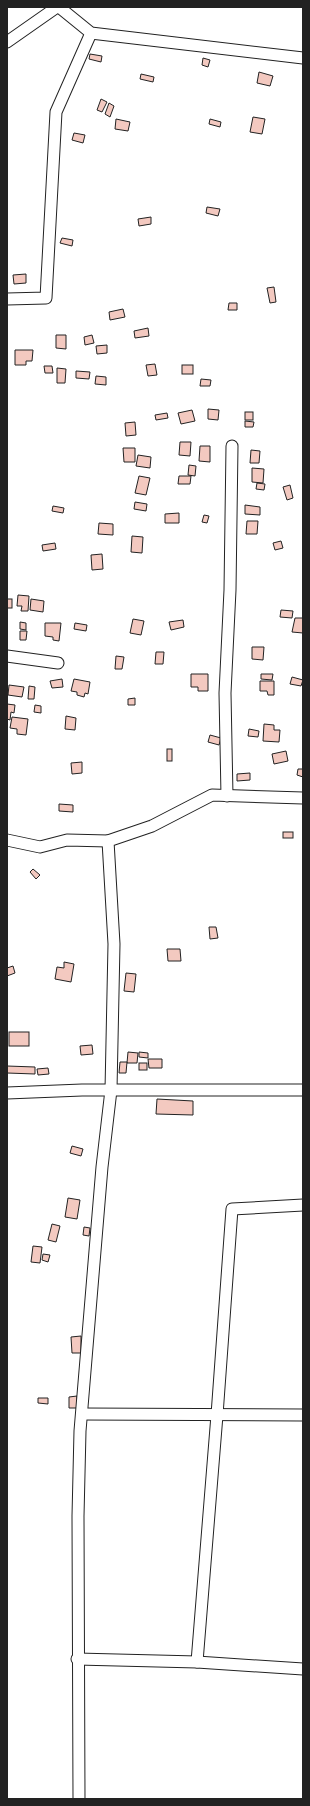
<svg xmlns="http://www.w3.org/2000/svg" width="310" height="1806" font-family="'Crimson Pro',serif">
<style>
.building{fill:#f3c9c0;stroke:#222}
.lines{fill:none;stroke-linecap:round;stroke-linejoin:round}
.minor-casing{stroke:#222;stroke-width:13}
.minor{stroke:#fff;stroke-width:11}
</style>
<rect width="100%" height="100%" fill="#fff"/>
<g class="building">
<polygon points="90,54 102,56 101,62 89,59"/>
<polygon points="203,58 210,60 208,67 202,65"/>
<polygon points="259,72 273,76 270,86 257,83"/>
<polygon points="141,74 154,77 153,82 140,79"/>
<polygon points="101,99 107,102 102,112 97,110"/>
<polygon points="109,103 114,106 110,117 105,114"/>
<polygon points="253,117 265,119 262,134 250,132"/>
<polygon points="116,119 130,122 128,131 115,129"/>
<polygon points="210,119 221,122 220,127 209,124"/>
<polygon points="74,133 85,135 83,143 72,140"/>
<polygon points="207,207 220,209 218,216 206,213"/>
<polygon points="151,217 151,224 139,226 138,219"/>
<polygon points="62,238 73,240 72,246 60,243"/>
<polygon points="26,274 26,283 14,284 13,275"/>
<polygon points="274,287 276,302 270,303 267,288"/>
<polygon points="229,303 237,303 237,310 228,310"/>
<polygon points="123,309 125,317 110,320 109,312"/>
<polygon points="148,328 149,336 135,338 134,331"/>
<polygon points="56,335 66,335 66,349 56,348"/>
<polygon points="92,335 94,343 85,345 84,337"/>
<polygon points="107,345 107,353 97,354 96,346"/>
<polygon points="15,350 33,350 32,361 26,361 26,365 15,365"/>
<polygon points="155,364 157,375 148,376 146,365"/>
<rect x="182" y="365" width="11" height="9"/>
<polygon points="44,366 52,366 53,373 45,373"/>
<polygon points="57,368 66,369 65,383 57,383"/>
<polygon points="76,371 90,372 89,379 76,378"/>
<polygon points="96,376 106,377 106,385 95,384"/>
<polygon points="201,379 211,380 210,386 200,386"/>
<polygon points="208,409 219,410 218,420 208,419"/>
<polygon points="192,410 195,421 181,424 178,413"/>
<rect x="245" y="412" width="8" height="8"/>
<polygon points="167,413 168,418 156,420 155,415"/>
<polygon points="245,421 254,422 253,427 245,427"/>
<polygon points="135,422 136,435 126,436 125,423"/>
<polygon points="180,442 191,442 190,456 179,455"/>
<polygon points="200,446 210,446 210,462 199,461"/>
<polygon points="123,448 135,448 135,462 124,462"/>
<polygon points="251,450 260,451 259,463 250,463"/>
<polygon points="138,455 151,457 150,468 136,466"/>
<polygon points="189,465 196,466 195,476 188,475"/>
<polygon points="252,468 264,469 263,483 252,482"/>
<polygon points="139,476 150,478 146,495 135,493"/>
<polygon points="179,476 191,476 190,484 178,484"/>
<polygon points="257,483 265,484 264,490 256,489"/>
<polygon points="290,485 293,498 287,500 283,487"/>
<polygon points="135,502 147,504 146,511 134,509"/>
<polygon points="245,505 260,507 260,515 245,514"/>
<polygon points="53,506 64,508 63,513 52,511"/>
<polygon points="179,513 179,523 165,523 165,514"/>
<polygon points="204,515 209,516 207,523 202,522"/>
<polygon points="247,521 258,521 257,534 246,534"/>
<polygon points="99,523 113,524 113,535 98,534"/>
<polygon points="132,536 143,537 142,553 131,552"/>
<polygon points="281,541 283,548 275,550 273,543"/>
<polygon points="55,543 56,549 43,551 42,545"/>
<polygon points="102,554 103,569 92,570 91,555"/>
<polygon points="18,595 29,596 28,611 21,611 22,606 17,606"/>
<rect x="7" y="599" width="5" height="9"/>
<polygon points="31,599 44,601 43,612 30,610"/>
<polygon points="281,610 293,611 292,618 280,617"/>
<polygon points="295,618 303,618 303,633 292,632"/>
<polygon points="133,619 144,621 141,635 130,633"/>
<polygon points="183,620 184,627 171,630 169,622"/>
<polygon points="20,622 26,623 26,630 20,629"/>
<polygon points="45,623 61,623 59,641 53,640 53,637 45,636"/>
<polygon points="75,623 87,625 86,631 74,629"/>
<polygon points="20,631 27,631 26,640 20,640"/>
<polygon points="252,647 264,647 263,660 252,659"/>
<polygon points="156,652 164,652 163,664 155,664"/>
<polygon points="116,656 124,657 122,669 115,669"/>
<polygon points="191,674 208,674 208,691 198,691 198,687 191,687"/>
<polygon points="261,674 273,674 272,680 261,679"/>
<polygon points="292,677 303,680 301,686 290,684"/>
<polygon points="62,679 63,687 52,688 50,681"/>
<polygon points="74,679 90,682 88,694 85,693 84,697 77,695 77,692 71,691"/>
<polygon points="260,681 274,681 274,695 268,695 267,691 260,691"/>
<polygon points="9,685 24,687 22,697 8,695"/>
<polygon points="29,686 35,687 34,699 28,699"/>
<polygon points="135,698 135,705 128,705 128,699"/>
<polygon points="7,704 15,705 14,713 11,712 10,720 7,719"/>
<polygon points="35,705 41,706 41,713 34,712"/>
<polygon points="66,716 76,718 75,730 65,729"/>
<polygon points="12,717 28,719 26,735 17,734 17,729 10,728"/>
<polygon points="264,724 274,725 274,730 280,730 279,742 263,741"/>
<polygon points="249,729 259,731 258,737 248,736"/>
<polygon points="210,735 221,738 219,745 208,742"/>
<rect x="167" y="749" width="5" height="12"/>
<polygon points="286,751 288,761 274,764 272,754"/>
<polygon points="82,762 82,773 72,774 71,763"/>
<polygon points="298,769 303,769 303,777 297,775"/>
<polygon points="250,773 250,780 237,781 237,774"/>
<polygon points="59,804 73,805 73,812 59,811"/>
<rect x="283" y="832" width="10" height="6"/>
<polygon points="33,869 40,875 36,879 30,872"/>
<polygon points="209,927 216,927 218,938 210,939"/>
<polygon points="167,949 180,949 181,961 168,961"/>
<polygon points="64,962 74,964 71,982 55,979 57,967 64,968"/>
<polygon points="13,966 15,973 7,976 7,968"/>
<polygon points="126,973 136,974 134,992 124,991"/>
<rect x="9" y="1032" width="20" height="14"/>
<polygon points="92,1045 93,1054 81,1055 80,1046"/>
<polygon points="128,1052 138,1053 137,1063 127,1063"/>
<polygon points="139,1052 148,1053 148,1058 139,1057"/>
<polygon points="148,1059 162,1059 162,1068 149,1068"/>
<polygon points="120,1062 127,1062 126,1073 119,1073"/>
<rect x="139" y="1063" width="8" height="7"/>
<polygon points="7,1066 35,1067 35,1074 7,1073"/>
<polygon points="48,1068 49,1074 38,1075 37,1069"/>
<polygon points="157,1099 193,1101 193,1115 156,1114"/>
<polygon points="72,1146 83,1149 81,1156 70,1153"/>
<polygon points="68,1198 80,1200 77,1219 65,1217"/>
<polygon points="52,1224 60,1226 56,1242 48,1240"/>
<polygon points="84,1227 90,1228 89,1236 83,1235"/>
<polygon points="33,1246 42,1247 40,1263 31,1262"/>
<polygon points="43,1254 50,1255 48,1262 42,1260"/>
<polygon points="81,1336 81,1353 72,1353 71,1337"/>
<polygon points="77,1396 77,1408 69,1408 69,1397"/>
<polygon points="38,1398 48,1398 48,1404 38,1403"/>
</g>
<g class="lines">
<g class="minor-casing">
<g id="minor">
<polyline points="59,7 91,33 303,58"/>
<polyline points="7,42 57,7"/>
<polyline points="7,299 46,298 56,112 91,33"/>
<polyline points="7,656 58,663"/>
<polyline points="227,796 225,693 230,590 232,446"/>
<polyline points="7,840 40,847 67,840 108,841"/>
<polyline points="7,1093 82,1090 303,1090"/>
<polyline points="82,1414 303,1415"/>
<polyline points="77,1659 197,1662 303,1669"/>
<polyline points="197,1662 217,1415 232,1209 303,1205"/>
<polyline points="79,1799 78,1516 80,1431 102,1167 111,1090 114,944 108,841 152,826 212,795 303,798"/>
</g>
</g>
<use href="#minor" class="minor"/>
</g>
<rect width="310" height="1806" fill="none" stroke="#222222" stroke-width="16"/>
</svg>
